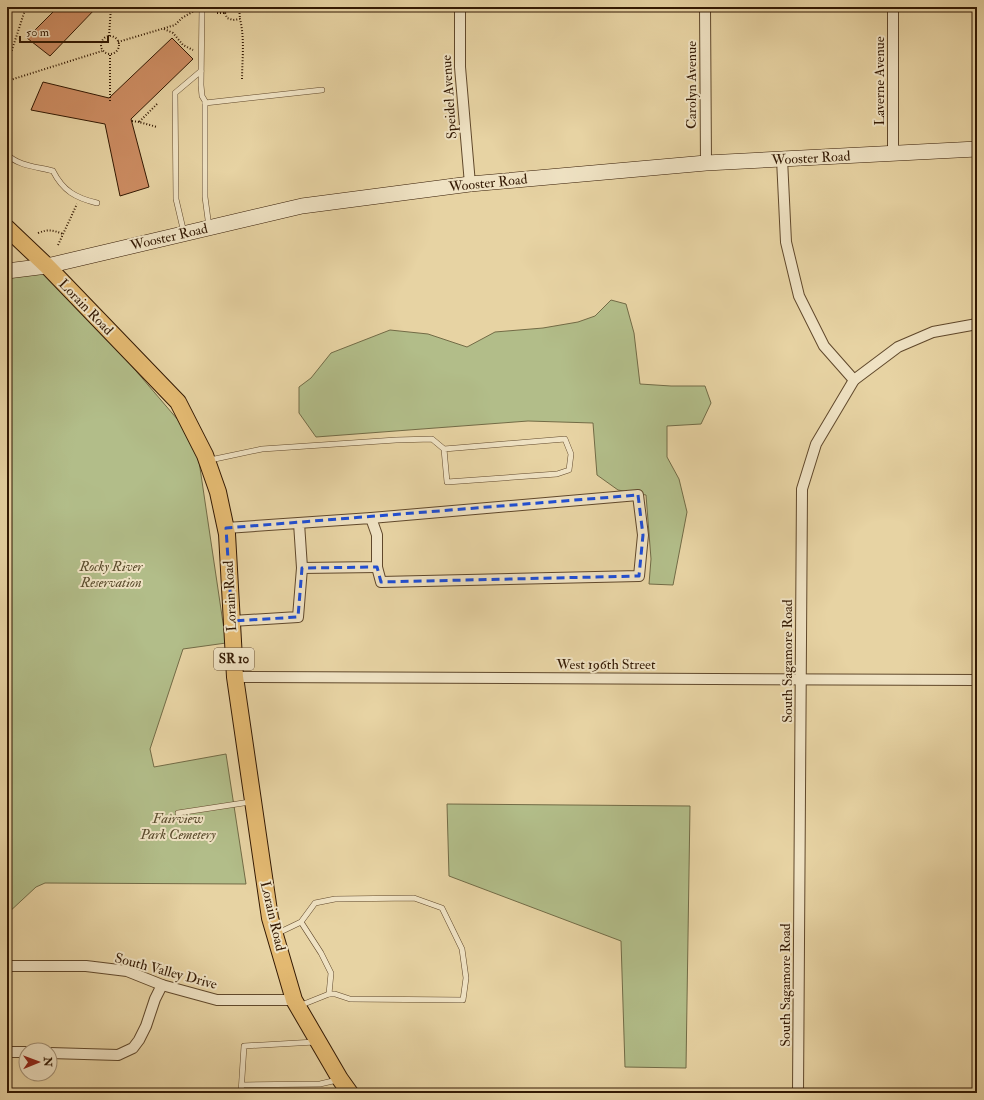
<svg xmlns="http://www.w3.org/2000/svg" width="984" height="1100" font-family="'IM FELL Double Pica',serif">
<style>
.green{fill:#b2bd89;stroke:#726b46}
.building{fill:#cd8d63;stroke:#331903}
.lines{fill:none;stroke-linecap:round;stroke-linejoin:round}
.lane-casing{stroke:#60482b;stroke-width:6}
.street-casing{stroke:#60482b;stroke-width:12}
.secondary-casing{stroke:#331903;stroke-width:16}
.primary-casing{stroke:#331903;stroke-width:18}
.path{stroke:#331903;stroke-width:2;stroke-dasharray:1 2;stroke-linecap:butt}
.lane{stroke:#efe2c3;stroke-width:5}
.street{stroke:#efe2c3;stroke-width:10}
.secondary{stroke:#efe2c3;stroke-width:15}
.primary{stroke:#e4ba72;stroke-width:16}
.marked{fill:none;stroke:#1d4ed8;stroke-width:3;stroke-dasharray:8 5;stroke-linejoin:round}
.labels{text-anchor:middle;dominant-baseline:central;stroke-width:4;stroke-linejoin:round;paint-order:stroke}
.shield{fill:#efe2c3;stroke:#6b553d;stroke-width:1}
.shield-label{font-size:13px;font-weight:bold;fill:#331903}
.street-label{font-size:14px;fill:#331903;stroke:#efe2c3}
.park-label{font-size:14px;font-style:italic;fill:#594a2b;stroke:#efe2c3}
</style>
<rect width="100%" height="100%" fill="#e7d3a3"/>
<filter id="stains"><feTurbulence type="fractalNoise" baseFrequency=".005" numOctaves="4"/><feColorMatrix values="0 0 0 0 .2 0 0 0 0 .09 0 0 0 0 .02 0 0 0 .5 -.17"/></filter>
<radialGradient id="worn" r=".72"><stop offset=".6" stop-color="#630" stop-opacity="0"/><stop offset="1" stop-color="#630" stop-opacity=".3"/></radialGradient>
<g class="green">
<polygon points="47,267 196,441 226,643 183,649 150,749 154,767 226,754 246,884 45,883 36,887 7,914 7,272"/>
<polygon points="611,300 626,304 634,333 640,384 671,386 705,386 711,403 701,424 667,426 667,457 679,479 687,512 673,585 649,584 651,559 646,495 618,490 597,475 593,423 528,421 316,437 299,413 299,387 311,378 331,353 390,330 428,334 467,347 495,332 543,328 578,322 595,316"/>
<polygon points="447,804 690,806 686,1068 625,1067 621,941 449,876"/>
</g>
<g class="building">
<polygon points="58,7 97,7 50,56 27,38"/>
<polygon points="172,38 193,59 131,119 149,187 120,196 105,124 31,110 43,82 109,98"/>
</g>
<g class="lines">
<g class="lane-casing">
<g id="lane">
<polyline points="202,7 201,85 202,96 205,101 205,197 209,227"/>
<polyline points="205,103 322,90"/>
<path d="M7 154C17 166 39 167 53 171 63 191 76 198 97 203"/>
<polyline points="184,233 176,199 175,93 201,71"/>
<polyline points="210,460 262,449 396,440 432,439 444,449 565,439 571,454 569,470 557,474 447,482 444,449"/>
<polyline points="178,813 250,802"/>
<polyline points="301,922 321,953 331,973 329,994"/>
<polyline points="276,934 301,922 315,903 335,899 414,898 442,908 462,949 466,978 463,1000 350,999 335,994 329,994 299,1006"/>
<polyline points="242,1085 320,1084 337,1080"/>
<polyline points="241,1093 244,1046 315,1042"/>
</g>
</g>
<g class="street-casing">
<g id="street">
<polyline points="460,7 460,67 470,184"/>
<polyline points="705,7 706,163"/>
<polyline points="893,155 893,7"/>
<polyline points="782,159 786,242 799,296 824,346 854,380"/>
<polyline points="371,518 638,495 643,535 639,576 381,582 377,567"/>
<polyline points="226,528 371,518 377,535 377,567 302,568 299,523"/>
<polyline points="232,621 298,617 302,568"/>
<polyline points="235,677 977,680"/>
<polyline points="7,966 86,966 127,971 162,985 217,1000 294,1000"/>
<polyline points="7,1052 26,1052"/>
<polyline points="50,1053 118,1055 133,1048 139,1040 146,1026 155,999 162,985"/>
<polyline points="798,1093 802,489 816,444 854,380 898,347 933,332 977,324"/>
</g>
</g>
<g class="secondary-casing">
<polyline id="secondary" points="7,271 47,266 302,206 470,184 706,163 977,149"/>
</g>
<g class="primary-casing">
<polyline id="primary" points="7,228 47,266 178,402 205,455 218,492 227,534 235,677 270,918 294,1000 340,1079 350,1093"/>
</g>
<g class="path">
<polyline points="239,7 240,19"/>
<polyline points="217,13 225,13"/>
<path d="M225 13 227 18 233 20 240 19C245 39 242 61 242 81"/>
<polyline points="225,13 228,8 232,7"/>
<polyline points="164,29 173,33 183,45 193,50"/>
<circle cx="110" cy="45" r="9"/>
<polyline points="109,36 111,7"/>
<polyline points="118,42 175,25 182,18 194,11"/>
<polyline points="7,65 26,7"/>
<polyline points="7,81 102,51"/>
<polyline points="110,101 110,55"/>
<polyline points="157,104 139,122 157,127"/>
<polyline points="132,121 139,122"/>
<path d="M38 233C48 229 53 230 63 234"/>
<polyline points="58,245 77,204"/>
</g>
<use href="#lane" class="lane"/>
<use href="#street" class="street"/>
<use href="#secondary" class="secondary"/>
<use href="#primary" class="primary"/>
</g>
<path class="marked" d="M638 495 643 535 639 576 381 582 377 567 302 568 298 617 232 621 226 528Z"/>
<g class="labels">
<rect class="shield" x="214" y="648" width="40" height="22" rx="3"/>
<g class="shield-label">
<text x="234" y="659">SR 10</text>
</g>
<g class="street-label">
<text transform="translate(879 81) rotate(-90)">Laverne Avenue</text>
<text transform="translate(691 85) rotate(-90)">Carolyn Avenue</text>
<text transform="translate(449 97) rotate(-94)">Speidel Avenue</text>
<text transform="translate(811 158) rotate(-3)">Wooster Road</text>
<text transform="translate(488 183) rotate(-6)">Wooster Road</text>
<text transform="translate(169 237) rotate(-13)">Wooster Road</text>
<text transform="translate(86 307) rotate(46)">Lorain Road</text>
<text transform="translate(230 596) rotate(-93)">Lorain Road</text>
<text transform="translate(787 661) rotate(-90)">South Sagamore Road</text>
<text x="606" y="664">West 196th Street</text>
<text transform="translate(273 916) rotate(77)">Lorain Road</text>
<text transform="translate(166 971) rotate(15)">South Valley Drive</text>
<text transform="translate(785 985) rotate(-90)">South Sagamore Road</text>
</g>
<g class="park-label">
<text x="111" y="566">Rocky River<tspan x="111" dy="16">Reservation</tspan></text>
<text x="178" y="818">Fairview<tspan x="178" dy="16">Park Cemetery</tspan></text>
</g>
</g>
<rect width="984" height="1100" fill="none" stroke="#e7d3a3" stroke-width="24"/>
<rect x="8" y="8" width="968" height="1084" fill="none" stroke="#331903" stroke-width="2"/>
<rect x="12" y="12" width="960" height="1076" fill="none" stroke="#331903"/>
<g transform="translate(38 1062) rotate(89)"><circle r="19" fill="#efe2c3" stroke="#a49276"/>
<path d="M0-3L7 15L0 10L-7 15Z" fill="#8f2418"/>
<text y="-6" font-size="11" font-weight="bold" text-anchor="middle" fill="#331903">N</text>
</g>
<path d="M20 36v6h88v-6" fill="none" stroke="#331903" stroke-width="2"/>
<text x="26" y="36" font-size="12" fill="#331903" stroke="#efe2c3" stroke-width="3" paint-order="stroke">50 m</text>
<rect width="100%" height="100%" filter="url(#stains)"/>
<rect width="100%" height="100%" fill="url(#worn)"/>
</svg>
